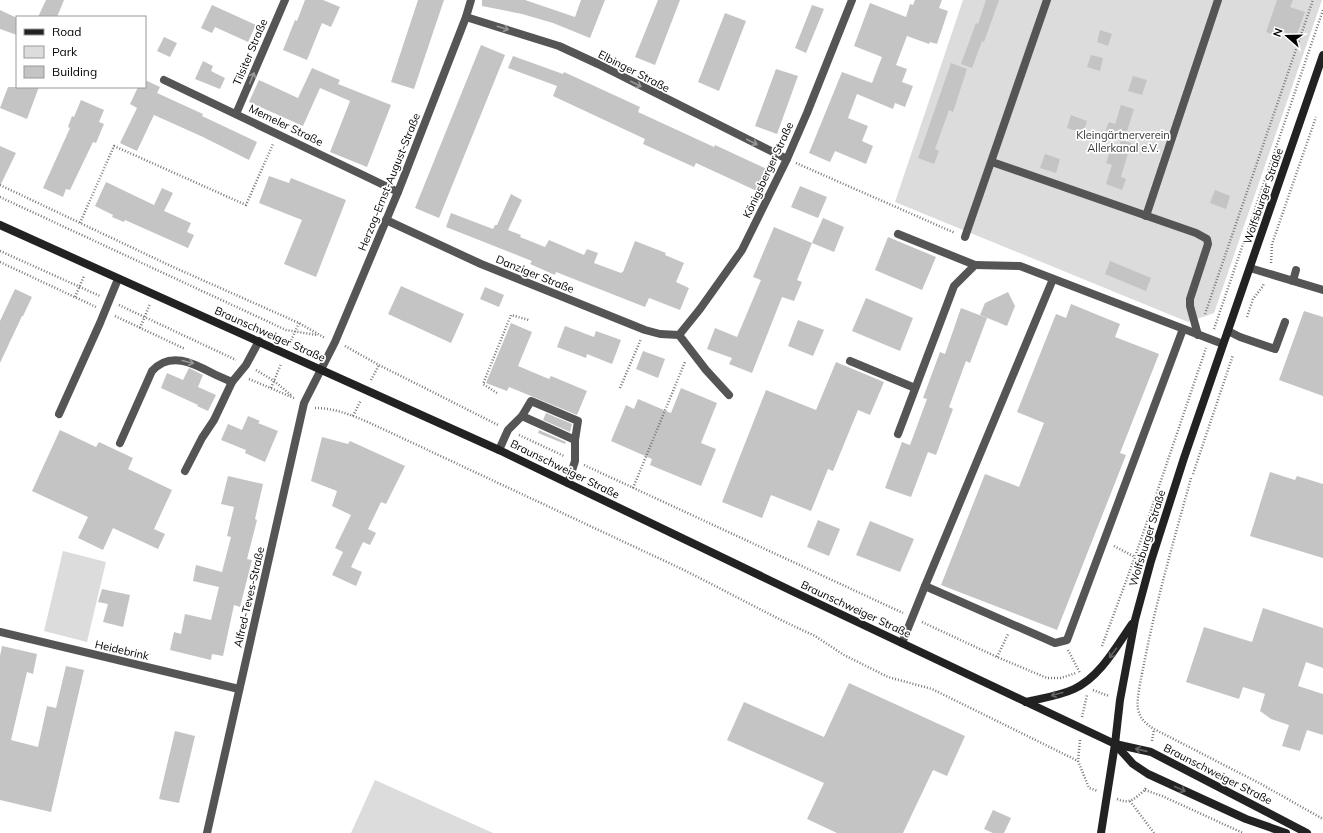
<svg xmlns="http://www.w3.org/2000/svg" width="1323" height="833" font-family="Mulish,sans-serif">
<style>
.green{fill:#dcdcdc}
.building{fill:#c4c4c4}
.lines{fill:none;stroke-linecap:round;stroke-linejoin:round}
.path{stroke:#777;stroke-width:2.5;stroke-dasharray:1 2;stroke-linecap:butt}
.lane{stroke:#555;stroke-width:8}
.street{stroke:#555;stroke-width:8}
.secondary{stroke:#222;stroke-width:8}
.oneway{stroke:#999}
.oneway2{stroke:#646464}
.labels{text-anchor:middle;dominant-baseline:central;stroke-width:3.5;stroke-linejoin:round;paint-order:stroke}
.street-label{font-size:11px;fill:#000;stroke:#fff}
.park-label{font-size:11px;fill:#333;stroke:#fff}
</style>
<rect width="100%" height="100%" fill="#fff"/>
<g class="green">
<polygon points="963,0 1322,0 1214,313 1188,322 895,202"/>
<polygon points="63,551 106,562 87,642 44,631"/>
<polygon points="375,780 493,833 351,833"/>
</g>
<g class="building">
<polygon points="46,0 64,0 57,17 38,17"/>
<polygon points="305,0 323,0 340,7 331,27 322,23 307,60 283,50 295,20 297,21"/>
<polygon points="418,0 444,0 414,89 391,82"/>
<polygon points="482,0 525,0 575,17 581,0 605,0 590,38 553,23 522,14 482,6"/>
<polygon points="658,0 680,0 655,65 635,57"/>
<polygon points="915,0 942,0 939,8 948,11 937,44 930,42 929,44 907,36 896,65 907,69 902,82 913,86 905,107 895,103 893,109 857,94 848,118 868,126 862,141 873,146 866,164 835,151 830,162 809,153 842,72 872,83 882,57 854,46 870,3 906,17 910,4 913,5"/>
<polygon points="986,0 999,0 984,42 982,41 972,68 961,64 976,23 978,24"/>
<polygon points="1277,0 1293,0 1290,7 1305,12 1296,37 1284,32 1282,38 1266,32"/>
<polygon points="212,5 256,25 248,42 215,27 212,33 201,28"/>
<polygon points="812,5 824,9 806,53 795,48"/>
<polygon points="0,10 17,18 17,35 0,29"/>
<polygon points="725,13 746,21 719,91 698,82"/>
<polygon points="1100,30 1112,34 1108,46 1097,42"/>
<polygon points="164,37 177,43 170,57 157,51"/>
<polygon points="481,45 505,55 439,218 415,208"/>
<polygon points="1091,55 1103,58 1100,71 1087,67"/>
<polygon points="513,56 563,74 564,72 640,107 638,112 714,147 715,145 769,170 759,192 696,163 694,167 643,144 645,139 553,96 557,86 508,68"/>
<polygon points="203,61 213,66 211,71 225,78 220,89 195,79"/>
<polygon points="951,63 967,69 953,112 949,110 935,149 939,151 934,164 918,158"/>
<polygon points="312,68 340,80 338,84 391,105 367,167 330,152 350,101 320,88 303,126 249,102 259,80 298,98"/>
<polygon points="776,69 798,76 777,134 755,126"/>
<polygon points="1133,76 1147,80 1142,95 1128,91"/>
<polygon points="145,80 160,87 157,93 203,114 202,116 257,142 249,160 203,137 154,115 137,151 120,143 137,108 130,104 138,87 145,87"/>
<polygon points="8,87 39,87 27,119 0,108"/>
<polygon points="81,100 104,110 99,122 104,124 96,143 93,142 70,190 66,189 63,197 43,188 70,128 68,127 72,116 74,117"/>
<polygon points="1121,105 1134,109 1124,141 1131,143 1121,177 1126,179 1122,190 1106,184 1112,165 1106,163 1111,148 1118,150 1121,140 1104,134 1109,122 1115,124"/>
<polygon points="1071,115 1087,121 1083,133 1067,128"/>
<polygon points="0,146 16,153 0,186"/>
<polygon points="1045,154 1060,159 1056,173 1040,168"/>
<polygon points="269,176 289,183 291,178 346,200 316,277 284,264 302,220 259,203"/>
<polygon points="106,182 154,205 162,188 173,193 164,211 191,223 187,232 194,235 188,248 125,220 124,222 112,217 113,215 95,206"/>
<polygon points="800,186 827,197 818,218 791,207"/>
<polygon points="1215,190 1230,196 1226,209 1210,203"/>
<polygon points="511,194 522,200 508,230 521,235 520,237 545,247 549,240 584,255 587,249 598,253 594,263 621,273 622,272 623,272 635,241 666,253 665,255 684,263 676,282 689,288 680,310 649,298 645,307 556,272 555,275 530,264 532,261 446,227 451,213 493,229 495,225 497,225"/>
<polygon points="823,218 844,227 834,252 812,243"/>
<polygon points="774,227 812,243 797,280 802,282 794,301 782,297 752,373 729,364 732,358 707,349 715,328 737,337 761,280 753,277"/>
<polygon points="888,237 936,257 922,290 875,270"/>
<polygon points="1110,261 1151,278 1146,291 1105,274"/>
<polygon points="401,286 464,314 451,343 388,314"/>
<polygon points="485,287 504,295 499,307 480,299"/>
<polygon points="15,289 32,297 23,316 22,316 0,363 0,321"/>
<polygon points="1008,292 1015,306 1007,326 980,315 985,303"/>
<polygon points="866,298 913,318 900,351 852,331"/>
<polygon points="1071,304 1120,324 1115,337 1159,354 1120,453 1126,455 1057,630 941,585 985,474 1019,487 1044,423 1017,412 1056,314 1066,318"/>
<polygon points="961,308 987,318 970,363 966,361 949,407 953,409 936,455 928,452 911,497 885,488 902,442 910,445 927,399 923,398 940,352 945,354"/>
<polygon points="1304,311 1323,317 1323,396 1279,380"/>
<polygon points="798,320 824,330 813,356 788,346"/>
<polygon points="511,323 532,332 518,366 549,379 551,376 587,391 577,415 509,387 507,391 486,383"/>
<polygon points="565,326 594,337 596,331 621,340 612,364 587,354 586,358 557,347"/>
<polygon points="643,351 665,359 658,378 636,369"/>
<polygon points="836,362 884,382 870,415 858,410 833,471 828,469 811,511 771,495 762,518 722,502 766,390 816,410"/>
<polygon points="189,368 203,375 198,387 216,395 208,411 197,406 198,405 161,388 167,373 183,380"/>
<polygon points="681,388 717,403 701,443 716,449 701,486 650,465 652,459 611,441 626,405 634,409 638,399 671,413"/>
<polygon points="546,413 572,424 570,432 543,420"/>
<polygon points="248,416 260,421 258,423 278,431 265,462 245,453 246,450 221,440 228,424 242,430"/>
<polygon points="60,430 96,447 99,442 133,458 128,469 172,490 154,529 165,534 158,549 113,528 103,550 78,538 88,517 32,491"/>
<polygon points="539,430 566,442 565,444 538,433"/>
<polygon points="322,437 348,444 350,441 405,466 386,504 381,502 368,529 376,533 370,545 363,542 351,567 362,572 356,586 332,575 343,552 335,548 351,515 332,506 337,491 311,481"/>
<polygon points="1270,472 1295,480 1297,476 1323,484 1323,558 1250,536"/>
<polygon points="228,476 263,484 255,519 257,520 247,559 252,560 240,607 234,605 223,656 212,654 211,660 170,650 174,632 181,634 185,614 211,620 219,587 193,581 196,565 222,572 231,537 227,536 234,507 221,504"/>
<polygon points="818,520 840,529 829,556 807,547"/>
<polygon points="870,521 914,539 900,572 856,555"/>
<polygon points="102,589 130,595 123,627 103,622 108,604 98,602"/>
<polygon points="1263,608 1323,628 1323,668 1306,662 1298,686 1323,694 1323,735 1307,730 1300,751 1282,746 1289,725 1271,719 1260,711 1265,694 1243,687 1239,699 1186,682 1204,627 1252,642"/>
<polygon points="2,646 37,654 33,674 27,672 11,740 38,747 47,706 56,708 66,666 84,670 51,812 0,800 0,656"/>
<polygon points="849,683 965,736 947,776 933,770 903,833 837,833 807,819 824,783 727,740 744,702 824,737"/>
<polygon points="175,731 195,736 179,803 159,799"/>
<polygon points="993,810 1011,818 1004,833 993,833 984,829"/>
</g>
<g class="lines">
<g class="path">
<polyline points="796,163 955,233"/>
<polyline points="0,185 173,267 299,323 325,338"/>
<polyline points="0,197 286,330 317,335"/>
<polyline points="80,223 114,146 246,205 273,144"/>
<polyline points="0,251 100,296"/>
<polyline points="0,262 96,307"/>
<polyline points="1271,263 1272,244 1316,117"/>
<polyline points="75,297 84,276"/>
<polyline points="119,305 236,360"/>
<polyline points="1205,314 1313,0"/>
<polyline points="115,316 185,349"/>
<polyline points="1247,317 1253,299 1263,286 1264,283"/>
<polyline points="140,328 150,304"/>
<polyline points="1214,329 1323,10"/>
<polyline points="290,343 299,323"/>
<polyline points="345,346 379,365 498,425"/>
<polyline points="256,370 274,381 291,395"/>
<polyline points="249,379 294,398"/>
<polyline points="371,380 379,365"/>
<polyline points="271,388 281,364"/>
<polyline points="620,388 641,339"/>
<polyline points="497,393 483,384 511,315 529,320"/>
<path d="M315 408C340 408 363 420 385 430L684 570 783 621 815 636 844 655 888 677 932 689 1078 761"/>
<polyline points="353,416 361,400"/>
<polyline points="519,435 564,456"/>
<polyline points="584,465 903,613"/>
<polyline points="1193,474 1233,355"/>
<path d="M1191 478C1174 540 1156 601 1144 664 1142 674 1136 699 1138 709 1140 719 1146 724 1154 729L1261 784 1323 819"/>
<polyline points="633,488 685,362"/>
<polyline points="1114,546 1135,557"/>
<polyline points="922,622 997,657 1047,678 1061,678 1076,673"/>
<polyline points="1102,646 1135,557 1206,348"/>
<polyline points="1068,650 1080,673"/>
<polyline points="997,657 1008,634"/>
<polyline points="1093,690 1109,696"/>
<polyline points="1082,717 1087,695"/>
<polyline points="1080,740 1078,761 1089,788 1098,791"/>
<polyline points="1152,741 1154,729"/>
<polyline points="1145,790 1162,796 1243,833"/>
<path d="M1117 799C1130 805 1135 798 1145 790L1146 786"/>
<polyline points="1130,801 1154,833"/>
</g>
<g class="lane">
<polyline points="992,162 1196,233 1207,239 1208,244 1190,299 1190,306 1198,335"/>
<polyline points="1146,216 1218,0"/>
<polyline points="898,234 975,265 954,286 898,434"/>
<polyline points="965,237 1047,0"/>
<polyline points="1293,281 1296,270"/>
<polyline points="1228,331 1240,337 1275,349 1285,322"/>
<polyline points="679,335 706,370 729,395"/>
<polyline points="850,361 915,388"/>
<polyline points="59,414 100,323 118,279"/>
<polyline points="522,416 531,401 578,421 575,440"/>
<path d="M120 443 152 371C170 351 193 363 212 373 218 376 225 379 232 382"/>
<polyline points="499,450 508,430 522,416 575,440 575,461 568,483"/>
<polyline points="185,471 202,438 214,420 232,382 246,365 259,341"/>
<polyline points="925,586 1053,279"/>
<polyline points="902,643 925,586 1055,643 1067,640 1183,329"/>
</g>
<g class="street">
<polyline points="466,17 559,46 598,64 787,159"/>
<polyline points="164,80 365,176 398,192"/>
<polyline points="236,114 285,0"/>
<polyline points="386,220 481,264 645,330 660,334 679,335 700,309 742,250 787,159 807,113 852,0"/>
<polyline points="975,265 1020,266 1223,344"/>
<polyline points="1250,268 1323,290"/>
<polyline points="0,632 239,689"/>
<polyline points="207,833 304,403 335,342 398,192 466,17 471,0"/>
</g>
<g class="secondary">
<polyline points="0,225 499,450 794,592 1115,744 1151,752 1307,833"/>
<path d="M1026 702C1042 698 1059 696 1074 689 1100 677 1116 647 1132 624"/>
<polyline points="1115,744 1133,764 1148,774 1246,819 1286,833"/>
<polyline points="1101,833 1115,744 1120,700 1135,620 1151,561 1184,458 1323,55"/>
</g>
</g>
<defs><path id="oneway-shaft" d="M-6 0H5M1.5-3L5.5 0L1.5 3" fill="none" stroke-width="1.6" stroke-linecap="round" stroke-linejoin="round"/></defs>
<g class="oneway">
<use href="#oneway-shaft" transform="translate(503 28) rotate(17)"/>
<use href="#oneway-shaft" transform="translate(252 78) rotate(-67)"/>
<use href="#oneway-shaft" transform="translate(636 84) rotate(27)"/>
<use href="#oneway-shaft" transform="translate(752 142) rotate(27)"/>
<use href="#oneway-shaft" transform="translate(188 362) rotate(14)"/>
</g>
<g class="oneway2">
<use href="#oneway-shaft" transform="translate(1113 653) rotate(126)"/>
<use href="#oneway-shaft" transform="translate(1057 694) rotate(165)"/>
<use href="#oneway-shaft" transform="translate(1141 750) rotate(-167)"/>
<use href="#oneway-shaft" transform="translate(1180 789) rotate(24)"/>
</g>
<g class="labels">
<g class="street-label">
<text transform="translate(250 52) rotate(-67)">Tilsiter Straße</text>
<text transform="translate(634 71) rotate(27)">Elbinger Straße</text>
<text transform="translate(286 125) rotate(26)">Memeler Straße</text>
<text transform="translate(768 170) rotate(-65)">Königsberger Straße</text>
<text transform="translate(389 182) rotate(-68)">Herzog-Ernst-August-Straße</text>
<text transform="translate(1263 196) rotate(-71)">Wolfsburger Straße</text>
<text transform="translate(535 274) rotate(22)">Danziger Straße</text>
<text transform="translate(270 334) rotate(24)">Braunschweiger Straße</text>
<text transform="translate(565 469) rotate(26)">Braunschweiger Straße</text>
<text transform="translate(1147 538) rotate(-73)">Wolfsburger Straße</text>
<text transform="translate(249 597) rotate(-77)">Alfred-Teves-Straße</text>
<text transform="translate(856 609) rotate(25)">Braunschweiger Straße</text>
<text transform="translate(122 650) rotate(13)">Heidebrink</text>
<text transform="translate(1218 774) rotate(27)">Braunschweiger Straße</text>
</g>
<g class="park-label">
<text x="1123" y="135">Kleingärtnerverein<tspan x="1123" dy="13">Allerkanal e.V.</tspan></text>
</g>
</g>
<rect x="16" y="16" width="130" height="72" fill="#ffffff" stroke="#999999"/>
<rect x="24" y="29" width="20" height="6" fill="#222222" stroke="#999999"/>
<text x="52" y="36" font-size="12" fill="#000000">Road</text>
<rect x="24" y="46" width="20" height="12" fill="#dcdcdc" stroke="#999999"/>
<text x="52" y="56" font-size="12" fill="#000000">Park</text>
<rect x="24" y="66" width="20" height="12" fill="#c4c4c4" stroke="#999999"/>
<text x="52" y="76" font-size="12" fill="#000000">Building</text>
<g transform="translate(1287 36) rotate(290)" stroke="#ffffff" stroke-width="3" paint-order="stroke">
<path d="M0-3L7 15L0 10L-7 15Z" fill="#000000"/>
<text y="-6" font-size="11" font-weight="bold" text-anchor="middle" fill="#000000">N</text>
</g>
</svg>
